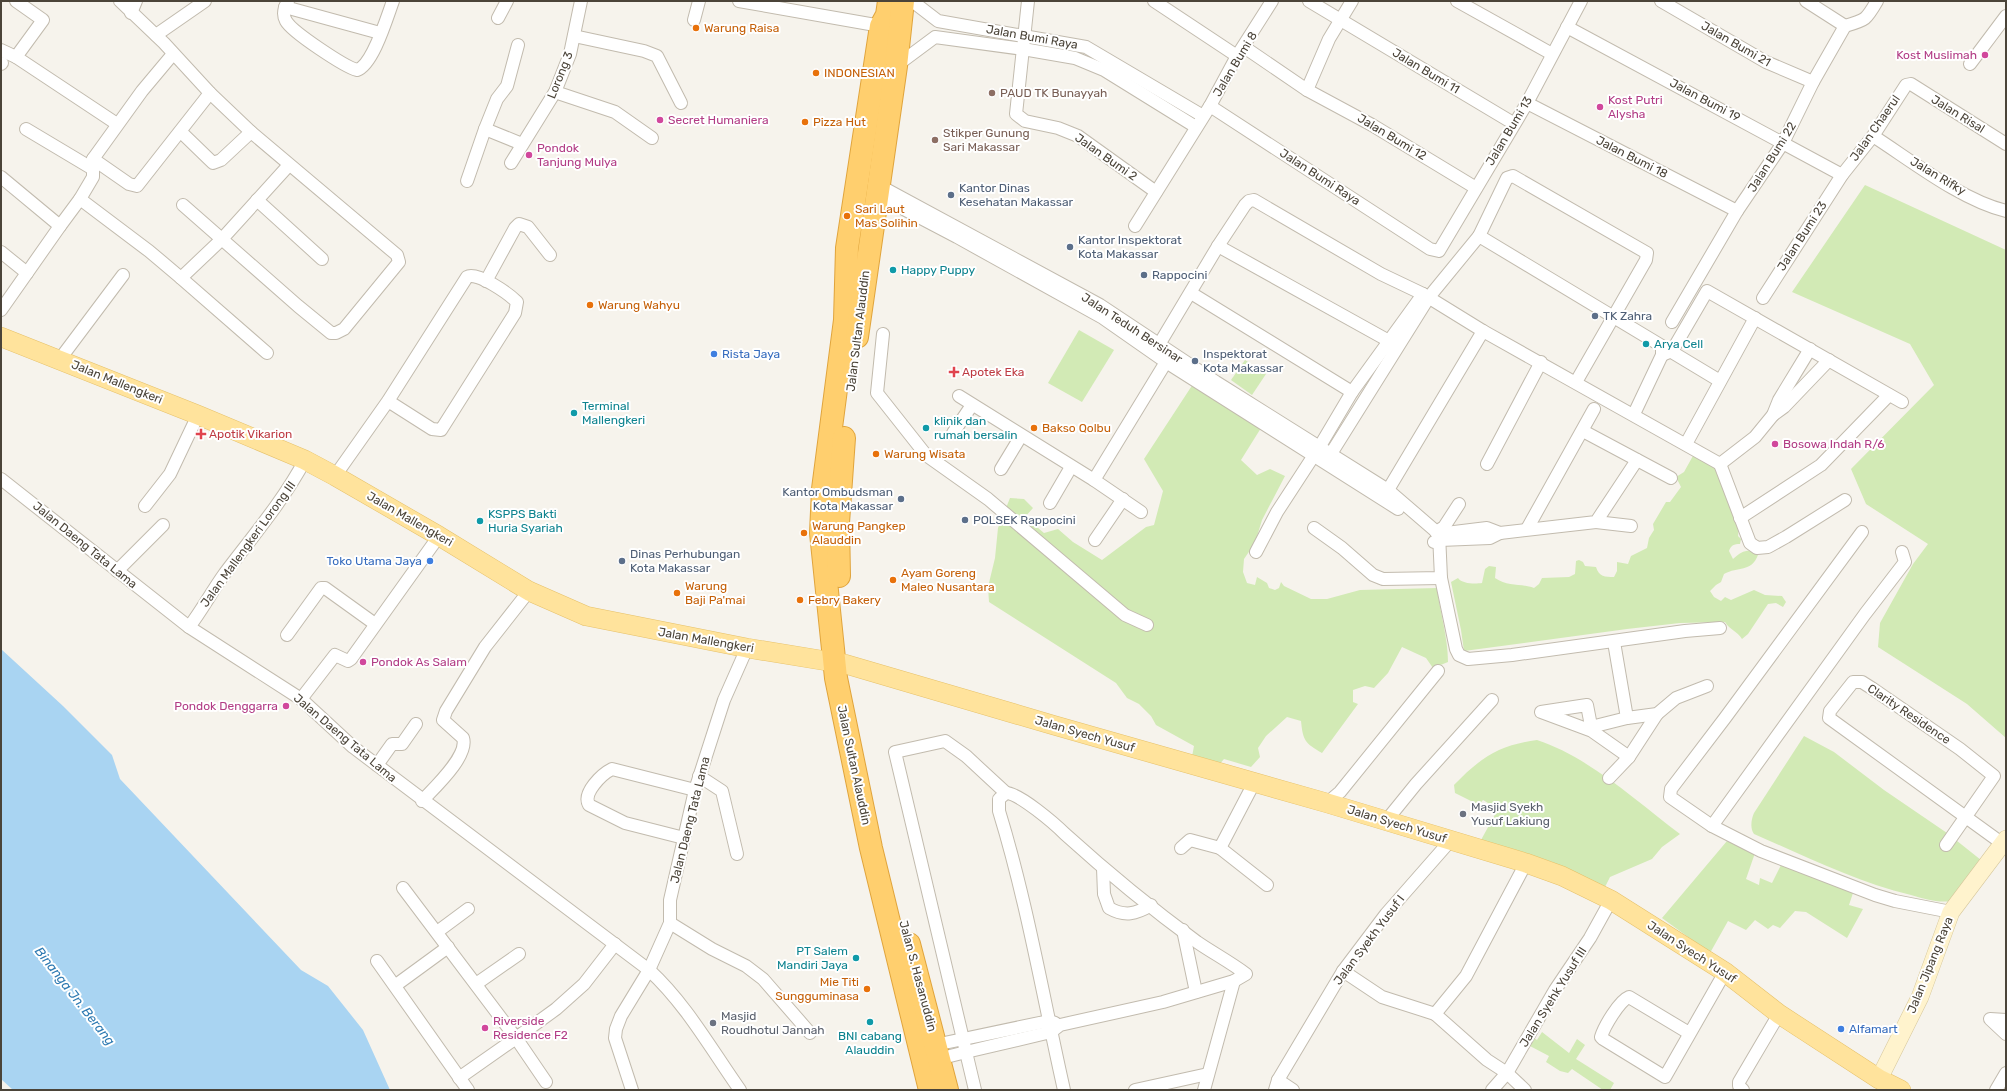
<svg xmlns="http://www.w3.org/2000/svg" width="2007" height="1091" font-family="Rubik,sans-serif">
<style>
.green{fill:#d2eab5}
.water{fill:#a9d4f2}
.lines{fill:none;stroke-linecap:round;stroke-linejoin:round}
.street-casing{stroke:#c2bbae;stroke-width:14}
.secondary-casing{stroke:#d6c79b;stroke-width:18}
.primary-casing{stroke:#e6c16a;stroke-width:20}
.highway-casing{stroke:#e0a43c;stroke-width:24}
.street{stroke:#fff;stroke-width:12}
.secondary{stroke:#fff3cd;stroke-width:17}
.primary{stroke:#ffe39c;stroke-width:19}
.highway{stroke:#ffcf6e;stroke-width:22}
.food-dot{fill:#e8710a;stroke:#fff;stroke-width:1.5}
.hotel-dot{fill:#d1479c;stroke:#fff;stroke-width:1.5}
.education-dot{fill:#8d6e63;stroke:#fff;stroke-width:1.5}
.service-dot{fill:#5c6f8a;stroke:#fff;stroke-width:1.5}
.culture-dot{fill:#0f9aa8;stroke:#fff;stroke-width:1.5}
.shop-dot{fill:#3f7fe0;stroke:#fff;stroke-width:1.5}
.health-dot{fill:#e0444e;stroke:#fff;stroke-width:1.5}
.worship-dot{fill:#6b7280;stroke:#fff;stroke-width:1.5}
.labels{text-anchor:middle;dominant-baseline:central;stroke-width:4;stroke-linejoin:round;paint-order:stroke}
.food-label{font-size:12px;fill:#c56008;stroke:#fff;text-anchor:start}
.street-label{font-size:12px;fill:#4b4439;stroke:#fff}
.hotel-label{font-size:12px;fill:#b23c85;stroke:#fff;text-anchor:start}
.education-label{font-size:12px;fill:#785e54;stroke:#fff;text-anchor:start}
.service-label{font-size:12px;fill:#4e5e75;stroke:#fff;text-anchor:start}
.culture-label{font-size:12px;fill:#0d838f;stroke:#fff;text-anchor:start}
.shop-label{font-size:12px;fill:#366cbe;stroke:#fff;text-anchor:start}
.health-label{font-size:12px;fill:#be3a42;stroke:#fff;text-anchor:start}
.worship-label{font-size:12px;fill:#5b616d;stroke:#fff;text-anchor:start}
.water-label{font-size:13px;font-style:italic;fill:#2e7ab2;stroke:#fff}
</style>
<rect width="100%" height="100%" fill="#f6f3ec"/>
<g class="green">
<polygon points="1865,185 2006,250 2006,738 1967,704 1878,647 1880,623 1913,564 1928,544 1866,504 1851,469 1934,385 1910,344 1792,292"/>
<polygon points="1079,330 1114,350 1082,402 1048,383"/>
<polygon points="1245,360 1266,374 1252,395 1231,380"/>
<path d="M1193 384 1261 428 1241 460 1257 475 1270 469 1285 476 1262 520 1255 543 1244 559 1243 572 1247 583 1255 585 1257 577 1267 583 1269 588 1275 590 1279 588 1281 582 1284 586 1311 599H1327L1360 590 1437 588C1440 613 1448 637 1448 662L1433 668 1426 658 1402 647 1388 673 1374 688 1365 686 1353 690V702L1358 704 1322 753C1305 743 1303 741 1301 721L1287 717 1266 736 1258 748 1260 757 1251 767 1224 759 1218 766 1191 762 1194 746 1156 725 1151 716 1139 704 1127 698 1116 683 989 602 988 587 995 558 998 528 1010 498 1024 499 1033 508 1025 517 1044 533 1058 529 1073 542 1102 560 1146 527 1154 525 1163 491 1144 459Z"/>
<path d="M1694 454 1716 466 1739 527 1738 536 1741 539 1740 544C1734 544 1731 545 1729 551L1733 559C1741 552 1744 550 1754 551L1758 555C1751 573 1738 566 1724 574L1721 582 1716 585 1710 591 1714 597 1721 601 1725 597 1731 600 1754 590 1765 595 1782 596 1786 602 1783 607 1776 603 1768 604 1748 634 1742 639C1737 631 1730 630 1725 622L1680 623 1627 629 1464 651 1461 630 1451 582 1458 578C1462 584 1475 584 1482 583L1485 569 1489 566 1496 567 1495 578C1508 587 1520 583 1534 588L1539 584 1542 578 1569 577 1575 574 1576 561 1579 560 1583 562 1585 566 1596 567C1599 577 1605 577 1614 577L1617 571V562L1628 564 1631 556 1647 548 1649 538 1654 530 1653 524 1666 502H1670L1681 487 1676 477 1684 472Z"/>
<path d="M1804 736 1834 752 1884 790 1947 833 1981 860 1952 901C1937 903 1925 899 1911 895 1856 882 1805 856 1754 834 1750 828 1751 820 1754 813Z"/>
<path d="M1537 740C1589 757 1636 801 1680 834L1662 847 1652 859 1610 877 1605 887 1552 862 1481 840 1498 809 1483 800 1479 805 1455 793 1454 785C1480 758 1499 745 1537 740Z"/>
<polygon points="1727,841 1755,853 1746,879 1759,885 1760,878 1772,883 1781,865 1853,893 1849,905 1863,909 1847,938 1806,912 1795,911 1780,928 1773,925 1768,929 1755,920 1746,930 1728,921 1710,953 1662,918"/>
<polygon points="1542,1032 1569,1053 1577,1039 1585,1045 1576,1059 1614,1083 1610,1090 1603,1090 1572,1069 1568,1073 1560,1071 1546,1062 1549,1056 1528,1045 1533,1037 1537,1040"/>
</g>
<polygon class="water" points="1,649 63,706 112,755 120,779 301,970 328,986 363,1030 390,1090 13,1090 1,1079"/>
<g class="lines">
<g class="street-casing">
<g id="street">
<polyline points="120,1 164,43 210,93 251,132 397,255 399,262 344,329 336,333 331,333 298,306 183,205"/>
<path d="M288 1C284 8 282 14 286 21 292 32 345 67 357 70 373 65 387 17 393 1"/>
<polyline points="739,1 881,26"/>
<polyline points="912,1 938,21 1086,47 1203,116"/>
<polyline points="1028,1 1016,114 1025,121 1058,128 1078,136 1156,192"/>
<polyline points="1154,1 1237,56"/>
<polyline points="1309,1 1513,123"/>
<polyline points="1457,1 1552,54"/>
<polyline points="1661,1 1766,62 1813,82"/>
<polyline points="1806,1 1845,26"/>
<polyline points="285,7 380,33"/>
<polyline points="131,13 136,1"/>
<polyline points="498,18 507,1"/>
<polyline points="694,20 699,1"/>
<polyline points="1567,27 1842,175"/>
<polyline points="156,35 205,1"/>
<polyline points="574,36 644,51 657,56 681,103"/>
<polyline points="518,45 507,86 497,99 485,129 522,144"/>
<polyline points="1244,47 1307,90 1329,39 1352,1"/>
<polyline points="1,50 16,57 43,20 16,1"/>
<polyline points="16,57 117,124"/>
<polyline points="1,64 2,63"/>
<polyline points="1970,64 2006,16"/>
<polyline points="896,66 935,37 1023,49 1075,58 1104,70 1196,127"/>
<polyline points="1307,90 1372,125 1476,188"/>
<polyline points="555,92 615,112 652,138"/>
<polyline points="1527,103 1737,211"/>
<polyline points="1210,106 1430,249 1439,251 1527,103 1581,1"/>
<polyline points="26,129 93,169"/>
<polyline points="181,132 213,163 221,160 251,132"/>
<path d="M1873 136C1912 161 1961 200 2006 211"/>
<polyline points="93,159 129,184 137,186 210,93"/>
<polyline points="511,163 555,92 570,54 581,1"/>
<polyline points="1,177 60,226 1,310"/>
<polyline points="467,181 485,129"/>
<polyline points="878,185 1100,305 1216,382 1388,490 1439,534 1441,578 1383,579 1373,575 1342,548 1314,528"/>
<polyline points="877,195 957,237 1103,318 1166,362 1398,509"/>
<polyline points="80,199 93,177 93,159 142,91 173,54"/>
<polyline points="257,200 322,259"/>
<polyline points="60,226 80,199 149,251 181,278 222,239 289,165"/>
<polyline points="1135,226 1210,106 1237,56 1272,1"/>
<polyline points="1479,236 1507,178 1513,176 1647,253 1646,260 1576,382"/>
<polyline points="1218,246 1389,341"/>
<polyline points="1,252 27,273"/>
<polyline points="181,278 267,353"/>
<polyline points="486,281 515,228 519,224 528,227 550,255"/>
<polyline points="1191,293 1352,392"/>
<polyline points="1763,298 1842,175 1873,136 1906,85 1911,84 2006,144"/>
<path d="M1672 322 1737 211 1783 143 1813 82 1845 26C1866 20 1866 20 1877 1"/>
<polyline points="883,334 877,393 926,455 988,499 1125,615 1147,625"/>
<polyline points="1154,353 1218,246 1245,205 1249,201 1254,200 1381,274 1423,294 1483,331 1720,464 1755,437 1773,415 1779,400 1810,349"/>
<polyline points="1662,355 1672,351 1707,291 1902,402"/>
<polyline points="60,359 123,275"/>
<polyline points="959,396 1094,480 1141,512"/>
<polyline points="1634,414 1662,355 1662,347"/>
<polyline points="1773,415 1784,407 1829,360"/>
<polyline points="1583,431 1671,478"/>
<polyline points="953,433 972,405"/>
<polyline points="1686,444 1755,318"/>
<polyline points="1327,460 1429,297 1479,236 1720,381"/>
<polyline points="1487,464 1541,362"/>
<polyline points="1720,464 1750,543 1757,548 1768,547 1786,537 1845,500"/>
<polyline points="1001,469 1021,436"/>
<path d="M335 476 388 401 467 277C477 271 509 294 517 302L515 313 441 430 432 429 388 401"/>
<path d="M1 479 189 627 301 699 353 747 649 970C686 1004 711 1049 740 1090"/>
<polyline points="1094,480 1166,362"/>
<polyline points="1388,490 1483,331"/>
<polyline points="1050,503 1071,467"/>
<polyline points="145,506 170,474 198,415"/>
<polyline points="1740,518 1821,465 1889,395"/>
<polyline points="1596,522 1631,526"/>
<polyline points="1527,529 1594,409"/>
<polyline points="1436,532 1444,527 1459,504"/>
<polyline points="1862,532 1725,718 1671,789 1670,797 1712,826 1761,851 1875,895 1895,901 1951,912"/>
<polyline points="1446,533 1487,528 1500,533"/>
<polyline points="1095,540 1123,499"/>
<polyline points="1434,542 1440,540 1490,538 1500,533 1596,522 1637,460"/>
<polyline points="1256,552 1277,512 1320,446 1352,392 1423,294"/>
<polyline points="117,571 163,525"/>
<polyline points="1441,578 1456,649 1459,655 1468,659 1512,655 1685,631 1720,628"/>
<path d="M189 627C202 610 212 591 225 573 253 536 283 501 305 460"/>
<polyline points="287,635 321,588 325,588 375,624"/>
<polyline points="1614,642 1627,718 1657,714 1676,698 1707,686"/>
<polyline points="301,699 335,655 348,661 351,659 439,536"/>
<polyline points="1591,727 1627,718"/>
<polyline points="1592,731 1587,705 1541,712 1592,731 1629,757"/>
<polyline points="377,765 392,744 402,744 416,724"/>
<polyline points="699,776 722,791 737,854"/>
<polyline points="1609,778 1629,757 1657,714"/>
<path d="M422 801C434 788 469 756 463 738L443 720 446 711 485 647 529 591"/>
<polyline points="1327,803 1340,792 1438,671"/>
<polyline points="1386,821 1416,784 1492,700"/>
<polyline points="1712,826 1865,614 1905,562 1902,552"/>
<path d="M684 838 625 823 589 805C582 793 602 774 612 769L695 790"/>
<polyline points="1946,845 1994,776 1960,749 1873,689 1862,682 1853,682 1830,711 1829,718 2003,844"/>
<polyline points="1181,848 1190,840 1220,848 1254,783"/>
<polyline points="1220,848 1267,885"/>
<path d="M1103 868 1104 894 1109 908C1125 917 1136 914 1151 905"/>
<polyline points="403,888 516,1038 556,1009 584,984 615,944"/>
<polyline points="670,923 712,949 746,966 763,979 810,1033"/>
<polyline points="1183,930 1196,992"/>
<polyline points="437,932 468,909"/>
<polyline points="377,961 468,1090"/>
<polyline points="1343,971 1382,997 1435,1014 1466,976 1526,863"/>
<polyline points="476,984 519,954"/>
<polyline points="396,985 448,947"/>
<polyline points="1435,1014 1487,1060 1507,1073 1525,1090"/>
<polyline points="2006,1020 1990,1019 2006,1034"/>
<path d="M1689 1033 1629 997C1619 1001 1604 1027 1601 1037L1603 1039 1665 1077 1725 972"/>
<polyline points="930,1046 1049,1021 1055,1023"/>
<polyline points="934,1060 966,1052 895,752 945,741 966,756 1006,793"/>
<polyline points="459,1078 516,1038 546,1082"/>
<polyline points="1278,1080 1293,1090"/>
<polyline points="632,1090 615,1038 616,1029 621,1016 649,970 670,923 670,900 695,790 724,700 747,648"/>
<path d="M975 1090 966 1052 1051 1032 1060 1025 1163 1002 1234 981 1246 974C1230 962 1213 953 1197 942 1152 909 1107 872 1065 834 1055 824 1019 793 1006 793L999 799V811C1027 902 1043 997 1064 1090"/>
<polyline points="1135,1090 1208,1074"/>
<polyline points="1204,1090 1234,981"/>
<polyline points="1275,1090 1278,1080 1343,971 1386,914 1451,840"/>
<polyline points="1492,1090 1507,1073 1555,990 1590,938 1611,900"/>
<polyline points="1743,1090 1739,1086 1739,1082 1779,1014"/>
<polyline points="1996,1090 2006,1073"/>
</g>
</g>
<g class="secondary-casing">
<polyline id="secondary" points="1879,1079 1920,997 1951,912 2006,839"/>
</g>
<g class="primary-casing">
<polyline id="primary" points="1,337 198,415 305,460 335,476 439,536 529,591 586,616 747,648 845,664 1053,725 1327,803 1526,863 1562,876 1611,900 1725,972 1779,1014 1879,1079 1901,1090"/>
</g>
<g class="highway-casing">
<g id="highway">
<polyline points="889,1 887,15 881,26 847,248 845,320 823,489 821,533 836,678 871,848 930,1090"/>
<polyline points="857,337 896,66 903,1"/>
<polyline points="839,576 838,523 844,438"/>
<polyline points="909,944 947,1090"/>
</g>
</g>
<use href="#street" class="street"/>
<use href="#secondary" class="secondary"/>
<use href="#primary" class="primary"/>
<use href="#highway" class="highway"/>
</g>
<g class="food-dot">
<circle cx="696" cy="28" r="4"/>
<circle cx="816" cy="73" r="4"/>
<circle cx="805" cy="122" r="4"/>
<circle cx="847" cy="216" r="4"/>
<circle cx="590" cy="305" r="4"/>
<circle cx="1034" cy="428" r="4"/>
<circle cx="876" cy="454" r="4"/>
<circle cx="804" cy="533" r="4"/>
<circle cx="893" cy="580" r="4"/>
<circle cx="677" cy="593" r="4"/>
<circle cx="800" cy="600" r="4"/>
<circle cx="867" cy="989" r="4"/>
</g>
<g class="hotel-dot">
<circle cx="1985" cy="55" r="4"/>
<circle cx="1600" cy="107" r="4"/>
<circle cx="660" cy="120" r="4"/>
<circle cx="529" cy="155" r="4"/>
<circle cx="1775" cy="444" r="4"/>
<circle cx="363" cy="662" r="4"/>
<circle cx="286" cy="706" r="4"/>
<circle cx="485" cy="1028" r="4"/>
</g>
<g class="education-dot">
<circle cx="992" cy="93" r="4"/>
<circle cx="935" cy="140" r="4"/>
</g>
<g class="service-dot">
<circle cx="951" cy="195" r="4"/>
<circle cx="1070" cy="247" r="4"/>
<circle cx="1144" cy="275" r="4"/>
<circle cx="1595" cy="316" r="4"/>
<circle cx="1195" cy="361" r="4"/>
<circle cx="901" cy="499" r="4"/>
<circle cx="965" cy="520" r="4"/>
<circle cx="622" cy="561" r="4"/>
</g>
<g class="culture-dot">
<circle cx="893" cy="270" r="4"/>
<circle cx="1646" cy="344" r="4"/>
<circle cx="574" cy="413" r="4"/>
<circle cx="926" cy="428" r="4"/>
<circle cx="480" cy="521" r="4"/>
<circle cx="856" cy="958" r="4"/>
<circle cx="870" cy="1022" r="4"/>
</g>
<g class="shop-dot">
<circle cx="714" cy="354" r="4"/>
<circle cx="430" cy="561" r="4"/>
<circle cx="1841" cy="1029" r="4"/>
</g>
<g class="health-dot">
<path d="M952 366h4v4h4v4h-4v4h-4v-4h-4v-4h4z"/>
<path d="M199 428h4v4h4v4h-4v4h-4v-4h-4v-4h4z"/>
</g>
<g class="worship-dot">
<circle cx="1463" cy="814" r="4"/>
<circle cx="713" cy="1023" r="4"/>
</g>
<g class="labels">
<g class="food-label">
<text x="704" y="28">Warung Raisa</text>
<text x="824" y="73">INDONESIAN</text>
<text x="813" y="122">Pizza Hut</text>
<text x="855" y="209">Sari Laut<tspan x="855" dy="14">Mas Solihin</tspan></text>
<text x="598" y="305">Warung Wahyu</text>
<text x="1042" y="428">Bakso Qolbu</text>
<text x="884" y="454">Warung Wisata</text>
<text x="812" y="526">Warung Pangkep<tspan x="812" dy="14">Alauddin</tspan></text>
<text x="901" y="573">Ayam Goreng<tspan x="901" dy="14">Maleo Nusantara</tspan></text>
<text x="685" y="586">Warung<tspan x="685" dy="14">Baji Pa'mai</tspan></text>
<text x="808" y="600">Febry Bakery</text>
<text x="859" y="982" text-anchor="end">Mie Titi<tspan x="859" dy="14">Sungguminasa</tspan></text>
</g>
<g class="street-label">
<text transform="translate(1032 37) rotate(10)">Jalan Bumi Raya</text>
<text transform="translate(1736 44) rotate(30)">Jalan Bumi 21</text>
<text transform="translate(1235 64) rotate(-59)">Jalan Bumi 8</text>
<text transform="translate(1426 71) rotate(31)">Jalan Bumi 11</text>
<text transform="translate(560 75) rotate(-68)">Lorong 3</text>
<text transform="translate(1705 100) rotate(28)">Jalan Bumi 19</text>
<text transform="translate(1958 114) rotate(32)">Jalan Risal</text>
<text transform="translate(1875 128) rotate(-55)">Jalan Chaerul</text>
<text transform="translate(1509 131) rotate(-59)">Jalan Bumi 13</text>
<text transform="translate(1392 137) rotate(31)">Jalan Bumi 12</text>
<text transform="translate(1106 157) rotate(35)">Jalan Bumi 2</text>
<text transform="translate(1632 157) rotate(27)">Jalan Bumi 18</text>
<text transform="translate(1772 157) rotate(-58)">Jalan Bumi 22</text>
<text transform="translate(1938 176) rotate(31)">Jalan Rifky</text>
<text transform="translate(1320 177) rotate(33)">Jalan Bumi Raya</text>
<text transform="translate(1802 236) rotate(-57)">Jalan Bumi 23</text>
<text transform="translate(1132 328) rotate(33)">Jalan Teduh Bersinar</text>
<text transform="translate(858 331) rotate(-83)">Jalan Sultan Alauddin</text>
<text transform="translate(117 382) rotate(22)">Jalan Mallengkeri</text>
<text transform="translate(410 519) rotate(30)">Jalan Mallengkeri</text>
<text transform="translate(248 544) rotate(-54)">Jalan Mallengkeri Lorong III</text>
<text transform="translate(85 545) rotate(39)">Jalan Daeng Tata Lama</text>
<text transform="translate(706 640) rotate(10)">Jalan Mallengkeri</text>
<text transform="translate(1909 714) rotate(34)">Clarity Residence</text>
<text transform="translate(1085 734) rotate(16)">Jalan Syech Yusuf</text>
<text transform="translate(345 738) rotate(40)">Jalan Daeng Tata Lama</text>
<text transform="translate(854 765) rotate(78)">Jalan Sultan Alauddin</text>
<text transform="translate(690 820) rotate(-76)">Jalan Daeng Tata Lama</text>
<text transform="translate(1397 824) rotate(17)">Jalan Syech Yusuf</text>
<text transform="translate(1369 940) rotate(-53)">Jalan Syekh Yusuf I</text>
<text transform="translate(1692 952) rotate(33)">Jalan Syech Yusuf</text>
<text transform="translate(1930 965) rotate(-68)">Jalan Jipang Raya</text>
<text transform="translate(918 976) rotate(75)">Jalan S. Hasanuddin</text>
<text transform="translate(1553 997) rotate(-58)">Jalan Syehk Yusuf III</text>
</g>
<g class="hotel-label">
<text x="1977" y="55" text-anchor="end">Kost Muslimah</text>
<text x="1608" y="100">Kost Putri<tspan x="1608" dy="14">Alysha</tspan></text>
<text x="668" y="120">Secret Humaniera</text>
<text x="537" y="148">Pondok<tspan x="537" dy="14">Tanjung Mulya</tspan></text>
<text x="1783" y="444">Bosowa Indah R/6</text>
<text x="371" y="662">Pondok As Salam</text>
<text x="278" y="706" text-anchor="end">Pondok Denggarra</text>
<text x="493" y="1021">Riverside<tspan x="493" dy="14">Residence F2</tspan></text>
</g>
<g class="education-label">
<text x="1000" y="93">PAUD TK Bunayyah</text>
<text x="943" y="133">Stikper Gunung<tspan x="943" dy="14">Sari Makassar</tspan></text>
</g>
<g class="service-label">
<text x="959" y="188">Kantor Dinas<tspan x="959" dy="14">Kesehatan Makassar</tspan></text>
<text x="1078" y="240">Kantor Inspektorat<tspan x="1078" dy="14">Kota Makassar</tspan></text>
<text x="1152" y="275">Rappocini</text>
<text x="1603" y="316">TK Zahra</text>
<text x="1203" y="354">Inspektorat<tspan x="1203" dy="14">Kota Makassar</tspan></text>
<text x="893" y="492" text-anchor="end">Kantor Ombudsman<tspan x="893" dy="14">Kota Makassar</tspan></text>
<text x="973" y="520">POLSEK Rappocini</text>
<text x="630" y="554">Dinas Perhubungan<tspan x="630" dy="14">Kota Makassar</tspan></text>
</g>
<g class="culture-label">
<text x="901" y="270">Happy Puppy</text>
<text x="1654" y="344">Arya Cell</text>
<text x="582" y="406">Terminal<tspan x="582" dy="14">Mallengkeri</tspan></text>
<text x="934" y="421">klinik dan<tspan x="934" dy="14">rumah bersalin</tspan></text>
<text x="488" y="514">KSPPS Bakti<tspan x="488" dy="14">Huria Syariah</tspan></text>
<text x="848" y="951" text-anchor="end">PT Salem<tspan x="848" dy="14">Mandiri Jaya</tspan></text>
<text x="870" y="1036" text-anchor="middle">BNI cabang<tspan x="870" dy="14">Alauddin</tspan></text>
</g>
<g class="shop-label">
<text x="722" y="354">Rista Jaya</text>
<text x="422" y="561" text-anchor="end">Toko Utama Jaya</text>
<text x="1849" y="1029">Alfamart</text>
</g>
<g class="health-label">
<text x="962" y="372">Apotek Eka</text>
<text x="209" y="434">Apotik Vikarion</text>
</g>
<g class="worship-label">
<text x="1471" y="807">Masjid Syekh<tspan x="1471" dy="14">Yusuf Lakiung</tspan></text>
<text x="721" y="1016">Masjid<tspan x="721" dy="14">Roudhotul Jannah</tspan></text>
</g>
<g class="water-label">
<text transform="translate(75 996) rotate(52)">Binanga Jn. Berang</text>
</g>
</g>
<rect width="2007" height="1091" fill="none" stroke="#4b4439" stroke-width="4"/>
</svg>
